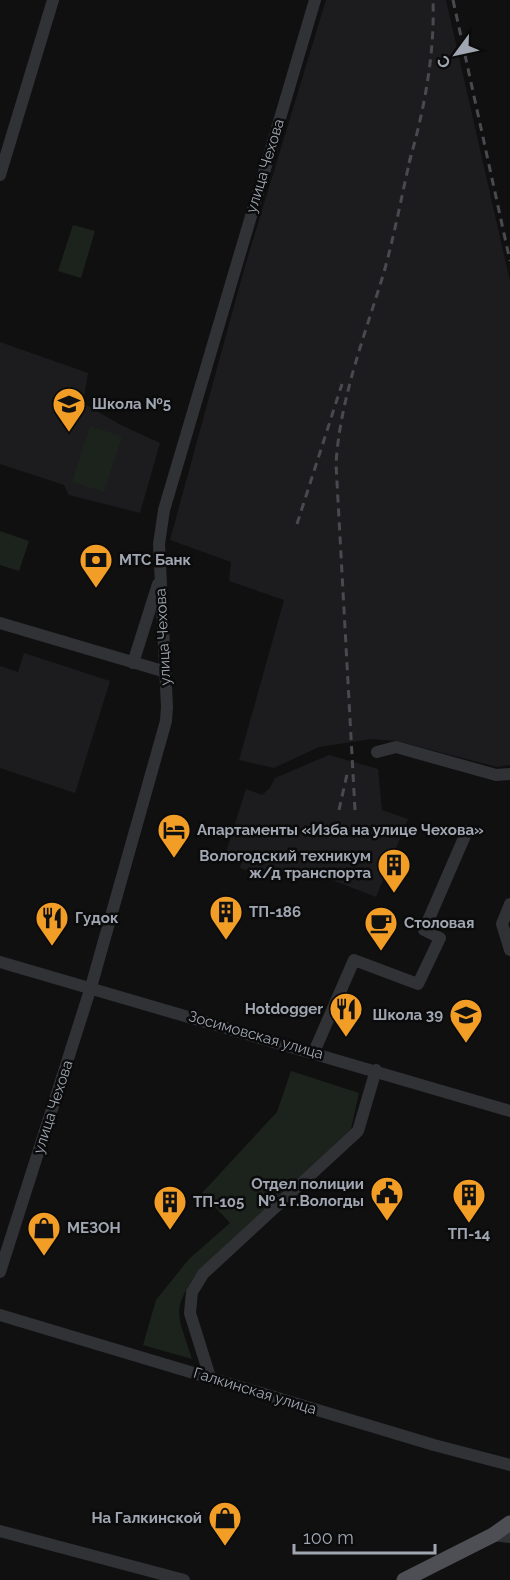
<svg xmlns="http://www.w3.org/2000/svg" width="510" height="1580" font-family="Raleway,sans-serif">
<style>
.built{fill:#1c1c1e}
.green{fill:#1c231c}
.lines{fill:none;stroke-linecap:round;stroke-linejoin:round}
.minor{stroke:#313236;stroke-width:12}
.major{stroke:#4d4f55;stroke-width:15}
.rail{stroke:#484a4f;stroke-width:3;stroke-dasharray:8 6;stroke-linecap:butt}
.labels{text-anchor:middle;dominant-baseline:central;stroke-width:5;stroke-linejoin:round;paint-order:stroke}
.street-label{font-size:15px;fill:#a0a7b2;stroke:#0b0b0c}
.poi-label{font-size:15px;font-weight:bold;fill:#a0a7b2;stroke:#0b0b0c;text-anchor:start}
</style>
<rect width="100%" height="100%" fill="#101011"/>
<g class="built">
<polygon points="326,0 446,0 510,281 510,765 497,767 397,741 371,739 319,747 274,768 239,760 284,600 229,581 231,562 170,540 245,266"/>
<polygon points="0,342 88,373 83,403 121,425 160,443 140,513 69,495 64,485 0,464"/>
<polygon points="24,653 110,681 75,793 0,768 0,666 18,672"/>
<polygon points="329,755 378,769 382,810 408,819 376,897 340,883 294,869 292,874 274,869 271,878 240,868 242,860 225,855 246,789 262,795 270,788 275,778"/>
</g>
<g class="green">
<polygon points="73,225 95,231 81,278 58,271"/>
<polygon points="90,426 122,436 104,492 72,482"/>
<polygon points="0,531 29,541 19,571 0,565"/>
<path d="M291 1071 359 1093 351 1129 198 1271C170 1312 178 1314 192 1359L143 1345 156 1300 189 1259 230 1223 202 1193 277 1112Z"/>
</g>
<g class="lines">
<g class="minor">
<polyline points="0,175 53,0"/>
<polyline points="0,623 166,672"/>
<polyline points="133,663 158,584"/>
<polyline points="377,752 396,747 496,775 510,774"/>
<polyline points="510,904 502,924 510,950"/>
<polyline points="0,962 510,1111"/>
<polyline points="314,1052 354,960 418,984 440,938 424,930 467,831"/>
<polyline points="0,1272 91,987 166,721 167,707 159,544 164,510 315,0"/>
<polyline points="0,1315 434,1445 510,1465"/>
<polyline points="210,1377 190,1313 192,1292 203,1274 358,1131 376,1070"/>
<polyline points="0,1531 184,1580"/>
<polyline points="493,1535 510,1537"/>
</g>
<polyline class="major" points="404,1580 493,1535 510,1523"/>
<g class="rail">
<polyline points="453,0 510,261"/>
<path d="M409 163C424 111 435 54 433 0"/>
<polyline points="297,524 342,384"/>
<polyline points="339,810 348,770"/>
<path d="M355 810 336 464C340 398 365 335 384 272 395 233 402 194 411 155"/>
</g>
</g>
<defs>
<g id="school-pin" transform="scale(1.725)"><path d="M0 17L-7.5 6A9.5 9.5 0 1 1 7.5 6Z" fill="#f29d26" stroke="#0b0b0c"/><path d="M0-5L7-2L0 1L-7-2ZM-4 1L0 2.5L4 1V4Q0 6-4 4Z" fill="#111"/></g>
<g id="bank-pin" transform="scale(1.725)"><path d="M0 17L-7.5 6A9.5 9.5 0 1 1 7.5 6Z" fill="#f29d26" stroke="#0b0b0c"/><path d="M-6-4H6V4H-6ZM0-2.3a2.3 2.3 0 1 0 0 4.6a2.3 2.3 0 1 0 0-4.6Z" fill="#111"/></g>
<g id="hotel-pin" transform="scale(1.725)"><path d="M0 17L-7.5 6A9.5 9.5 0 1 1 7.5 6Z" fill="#f29d26" stroke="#0b0b0c"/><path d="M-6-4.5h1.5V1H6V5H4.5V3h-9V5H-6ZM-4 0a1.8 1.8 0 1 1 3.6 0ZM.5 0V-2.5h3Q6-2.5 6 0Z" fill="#111"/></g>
<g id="building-pin" transform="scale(1.725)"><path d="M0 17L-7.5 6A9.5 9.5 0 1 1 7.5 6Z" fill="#f29d26" stroke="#0b0b0c"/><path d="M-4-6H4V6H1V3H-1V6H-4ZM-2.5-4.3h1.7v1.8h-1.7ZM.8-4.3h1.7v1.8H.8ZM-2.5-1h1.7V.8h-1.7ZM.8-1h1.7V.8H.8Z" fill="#111"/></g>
<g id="restaurant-pin" transform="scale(1.725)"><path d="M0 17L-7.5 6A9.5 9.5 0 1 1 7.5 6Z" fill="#f29d26" stroke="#0b0b0c"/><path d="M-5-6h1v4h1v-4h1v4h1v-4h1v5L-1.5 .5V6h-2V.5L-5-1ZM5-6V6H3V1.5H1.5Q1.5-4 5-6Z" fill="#111"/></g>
<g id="cafe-pin" transform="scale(1.725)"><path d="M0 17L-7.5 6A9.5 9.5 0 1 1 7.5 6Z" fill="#f29d26" stroke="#0b0b0c"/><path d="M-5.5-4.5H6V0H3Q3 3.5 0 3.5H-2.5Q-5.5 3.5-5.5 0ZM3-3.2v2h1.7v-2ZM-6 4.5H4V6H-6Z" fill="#111"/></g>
<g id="civic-pin" transform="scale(1.725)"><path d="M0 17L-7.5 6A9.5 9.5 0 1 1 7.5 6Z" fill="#f29d26" stroke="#0b0b0c"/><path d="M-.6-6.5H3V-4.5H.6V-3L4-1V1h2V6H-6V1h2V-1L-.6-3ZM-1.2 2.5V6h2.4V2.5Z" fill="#111"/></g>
<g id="shop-pin" transform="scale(1.725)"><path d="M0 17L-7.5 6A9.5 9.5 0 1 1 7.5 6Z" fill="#f29d26" stroke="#0b0b0c"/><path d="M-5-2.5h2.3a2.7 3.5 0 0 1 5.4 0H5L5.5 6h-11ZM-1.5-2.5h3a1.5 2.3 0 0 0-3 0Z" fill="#111"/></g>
</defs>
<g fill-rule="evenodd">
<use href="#school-pin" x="69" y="404"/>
<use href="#bank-pin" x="96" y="560"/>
<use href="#hotel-pin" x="174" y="830"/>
<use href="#building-pin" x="394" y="865"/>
<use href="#building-pin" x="226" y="912"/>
<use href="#restaurant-pin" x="52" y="918"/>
<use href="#cafe-pin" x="381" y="923"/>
<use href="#restaurant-pin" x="346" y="1009"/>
<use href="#school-pin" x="466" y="1015"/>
<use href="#civic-pin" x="387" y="1193"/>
<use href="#building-pin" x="469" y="1195"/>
<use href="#building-pin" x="170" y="1202"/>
<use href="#shop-pin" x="44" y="1228"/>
<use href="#shop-pin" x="225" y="1518"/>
</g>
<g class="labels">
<g class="street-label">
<text transform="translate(265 166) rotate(-73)">улица Чехова</text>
<text transform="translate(163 637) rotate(-93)">улица Чехова</text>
<text transform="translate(256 1035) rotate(16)">Зосимовская улица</text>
<text transform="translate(53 1107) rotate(-72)">улица Чехова</text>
<text transform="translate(255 1391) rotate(17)">Галкинская улица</text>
</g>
<g class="poi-label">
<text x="92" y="404">Школа №5</text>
<text x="119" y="560">МТС Банк</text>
<text x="197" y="830">Апартаменты «Изба на улице Чехова»</text>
<text x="371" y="856" text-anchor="end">Вологодский техникум<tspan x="371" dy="17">ж/д транспорта</tspan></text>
<text x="249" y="912">ТП-186</text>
<text x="75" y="918">Гудок</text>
<text x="404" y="923">Столовая</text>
<text x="323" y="1009" text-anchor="end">Hotdogger</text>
<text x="443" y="1015" text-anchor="end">Школа 39</text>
<text x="364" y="1184" text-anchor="end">Отдел полиции<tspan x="364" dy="17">№ 1 г.Вологды</tspan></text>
<text x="193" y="1202">ТП-105</text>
<text x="67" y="1228">МЕЗОН</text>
<text x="469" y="1234" text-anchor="middle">ТП-14</text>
<text x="202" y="1518" text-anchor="end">На Галкинской</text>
</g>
</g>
<g transform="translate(456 54) rotate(237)" stroke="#0b0b0c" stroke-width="4.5" paint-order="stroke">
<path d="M0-4.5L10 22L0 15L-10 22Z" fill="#a0a7b2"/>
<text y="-9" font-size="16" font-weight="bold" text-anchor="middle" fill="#a0a7b2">С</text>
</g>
<path d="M294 1544v9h141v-9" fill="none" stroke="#a0a7b2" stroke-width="3"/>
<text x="303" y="1544" font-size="18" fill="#a0a7b2" stroke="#0b0b0c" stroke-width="4.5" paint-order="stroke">100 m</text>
</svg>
